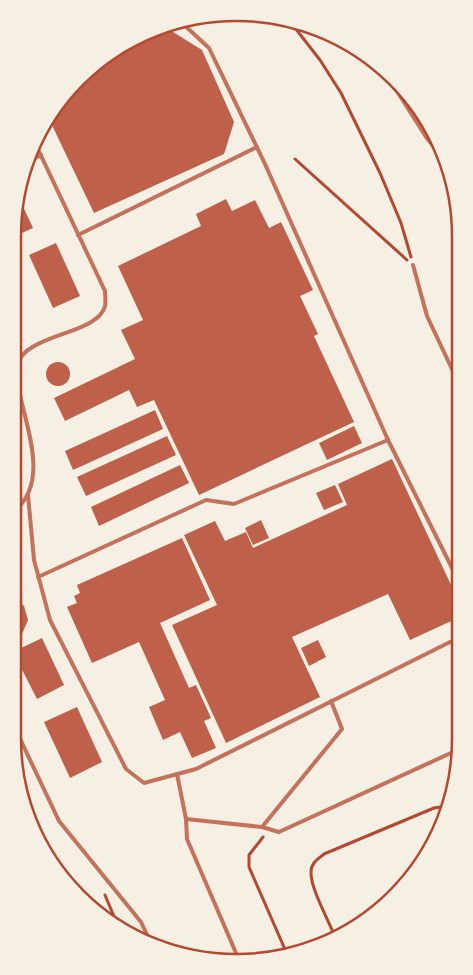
<svg xmlns="http://www.w3.org/2000/svg" width="473" height="975" font-family="'Asap Condensed',sans-serif">
<style>
.green{fill:#e2e4dc}
.building{fill:#bf614a}
.lines{fill:none;stroke-linecap:round;stroke-linejoin:round}
.path{stroke:#b5482f;stroke-width:3}
.service{stroke:#c5725c;stroke-width:4}
.rim{fill:none;stroke:#b5482f;stroke-width:2.5}
</style>
<rect width="100%" height="100%" fill="#f6efe4"/>
<polygon class="green" points="21,792 66,882 59,875 24,811"/>
<g class="building">
<polygon points="165,27 202,50 234,122 224,154 94,213 50,121 78,78 143,35 157,28"/>
<polygon points="226,199 232,211 255,200 269,228 281,222 313,290 300,296 318,334 314,336 354,422 199,495 154,400 137,407 129,390 65,421 54,398 135,359 121,330 143,320 118,266 201,226 196,214"/>
<polygon points="20,200 33,228 13,237 13,236"/>
<polygon points="56,243 80,296 53,308 29,255"/>
<circle cx="58" cy="374" r="12"/>
<polygon points="155,410 163,429 73,470 65,451"/>
<polygon points="354,426 362,443 327,460 319,443"/>
<polygon points="167,436 176,455 86,496 77,477"/>
<polygon points="392,459 460,604 460,617 410,640 388,594 292,637 320,697 226,743 172,625 217,605 184,535 215,521 225,541 246,532 253,548 347,505 338,484"/>
<polygon points="180,465 189,483 99,526 91,507"/>
<polygon points="335,485 343,502 324,510 316,493"/>
<polygon points="261,520 269,538 253,545 245,528"/>
<polygon points="182,538 210,600 160,623 189,688 196,685 211,718 204,721 216,748 192,758 180,732 163,740 149,707 165,700 139,642 92,663 67,607 77,603 74,596 80,593 77,585"/>
<polygon points="13,597 24,606 28,620 22,634 13,641"/>
<polygon points="42,638 64,685 37,699 13,652"/>
<polygon points="318,640 326,657 309,666 301,648"/>
<polygon points="77,707 102,762 70,778 44,722"/>
</g>
<g class="lines">
<g class="path">
<polyline points="292,24 320,60 341,93 380,173 401,223 411,257"/>
<polyline points="295,159 407,260"/>
<polyline points="263,837 249,855 249,867 287,954"/>
<polyline points="105,895 118,926"/>
<path d="M336 939C330 923 310 888 311 872 311 863 318 859 324 854L434 808 447 806"/>
</g>
<g class="service">
<polyline points="182,23 209,48 265,164 388,440 460,584"/>
<polyline points="383,69 426,137 447,163"/>
<polyline points="27,162 41,155"/>
<polyline points="78,235 257,147"/>
<polyline points="413,265 427,316 459,384"/>
<polyline points="13,353 17,363"/>
<polyline points="13,453 13,450"/>
<polyline points="28,495 34,560 50,620 126,769 144,783 196,769 458,638 460,634"/>
<path d="M13 512C49 485 28 432 20 395 18 386 14 375 17 365 26 333 98 335 105 306 106 301 105 295 105 291L35 143"/>
<polyline points="38,577 206,500 234,504 388,440"/>
<polyline points="13,724 59,821 141,922 151,943"/>
<polyline points="177,774 186,819 262,827 279,832 453,752 458,751"/>
<polyline points="186,819 187,839 239,960"/>
<polyline points="262,827 342,729 331,701"/>
</g>
</g>
<path d="M0 0H473V975H0ZM236 21H237A215 215 0 0 1 452 236V739A215 215 0 0 1 237 954H236A215 215 0 0 1 21 739V236A215 215 0 0 1 236 21Z" fill="#f6efe4" fill-rule="evenodd"/>
<path class="rim" d="M236 21H237A215 215 0 0 1 452 236V739A215 215 0 0 1 237 954H236A215 215 0 0 1 21 739V236A215 215 0 0 1 236 21Z"/>
</svg>
